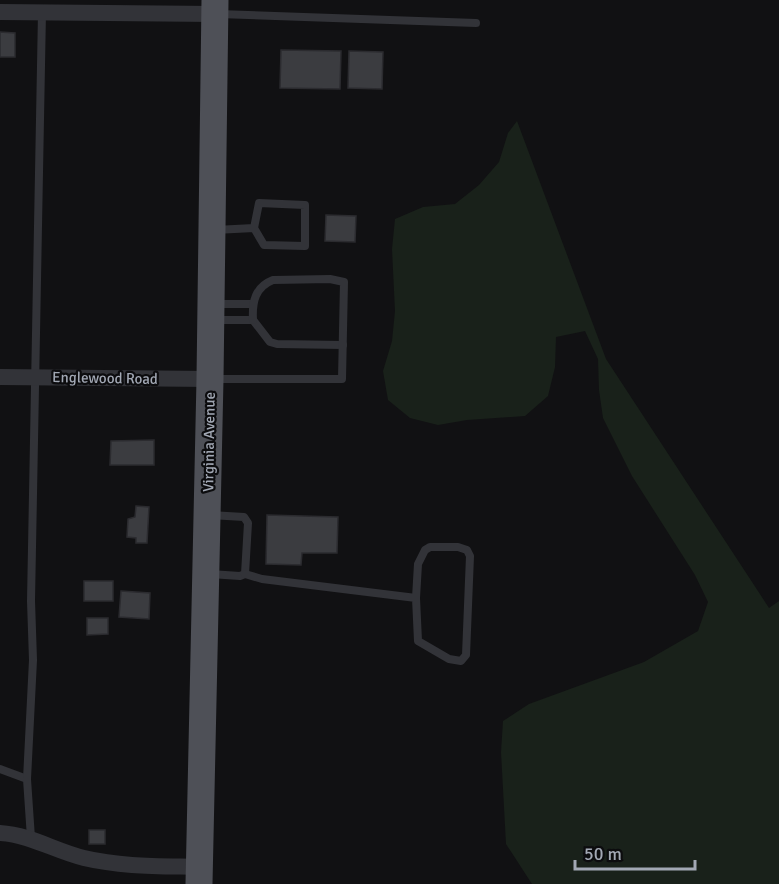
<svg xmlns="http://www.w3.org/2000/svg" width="779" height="884" font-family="Signika,sans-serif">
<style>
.green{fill:#19211a}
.building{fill:#3b3c40;stroke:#2b2b2f;stroke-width:1.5}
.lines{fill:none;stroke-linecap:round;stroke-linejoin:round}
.service{stroke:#323338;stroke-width:8}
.minor{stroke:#323338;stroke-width:16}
.primary{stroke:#4e5057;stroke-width:27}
.labels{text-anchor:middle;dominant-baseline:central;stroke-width:4.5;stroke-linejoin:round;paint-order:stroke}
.street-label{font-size:15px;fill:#a2a8b4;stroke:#0c0c0e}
</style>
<rect width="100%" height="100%" fill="#111113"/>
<polygon class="green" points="517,121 606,359 769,608 779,601 779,884 532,884 506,844 501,752 503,721 529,704 644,662 698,631 708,602 695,575 632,476 603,418 599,390 598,359 585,331 556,337 555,367 548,396 525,416 467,420 438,425 410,418 388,400 383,371 392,341 395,311 392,249 395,219 423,207 455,204 479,185 499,162 508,133"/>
<g class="building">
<polygon points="0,32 15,33 15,57 0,57"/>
<polygon points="281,50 341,51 340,89 280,88"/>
<polygon points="349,51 383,52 382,89 348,88"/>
<polygon points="326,215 356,216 355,242 325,241"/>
<polygon points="154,440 154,465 110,465 111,441"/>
<polygon points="136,506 149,507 147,543 136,543 136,538 127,537 128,519 135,517"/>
<polygon points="267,515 338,517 337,553 302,553 301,565 266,564"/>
<rect x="84" y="581" width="29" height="20"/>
<polygon points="121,591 150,593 149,619 119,617"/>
<polygon points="87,618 108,618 108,634 87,635"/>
<rect x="89" y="830" width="16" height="14"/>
</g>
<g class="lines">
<g class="service">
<polyline points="218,14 476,23"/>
<polyline points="215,230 254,228 259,203 305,205 305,246 264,245 254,228"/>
<polyline points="213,304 252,304"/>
<polyline points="214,320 253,320 270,342 277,344 343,345"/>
<path d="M213 379H342L344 282 330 279 273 280C255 287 252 302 253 320"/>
<polyline points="210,574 240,576 245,574 248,523 244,517 210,515"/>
<polyline points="245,574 262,579 416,598 418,641 449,659 461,661 466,655 470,556 467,550 458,547 430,547 425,550 418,564 416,598"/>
<polyline points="0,769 27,779"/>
<polyline points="31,838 27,779 33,660 31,601 42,12"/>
</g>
<g class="minor">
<polyline points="0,12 215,14"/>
<polyline points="0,377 210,379"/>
<path d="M0 833C31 835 55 851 84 858 122 867 161 866 200 867"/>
</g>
<polyline class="primary" points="199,884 210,379 215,0"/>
</g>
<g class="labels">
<g class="street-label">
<text transform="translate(105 378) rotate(1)">Englewood Road</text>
<text transform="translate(209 442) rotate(-89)">Virginia Avenue</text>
</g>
</g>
<path d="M575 860v9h120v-9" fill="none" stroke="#a2a8b4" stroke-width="3"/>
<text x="584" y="860" font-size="18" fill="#a2a8b4" stroke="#0c0c0e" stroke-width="4.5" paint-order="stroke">50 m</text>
</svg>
